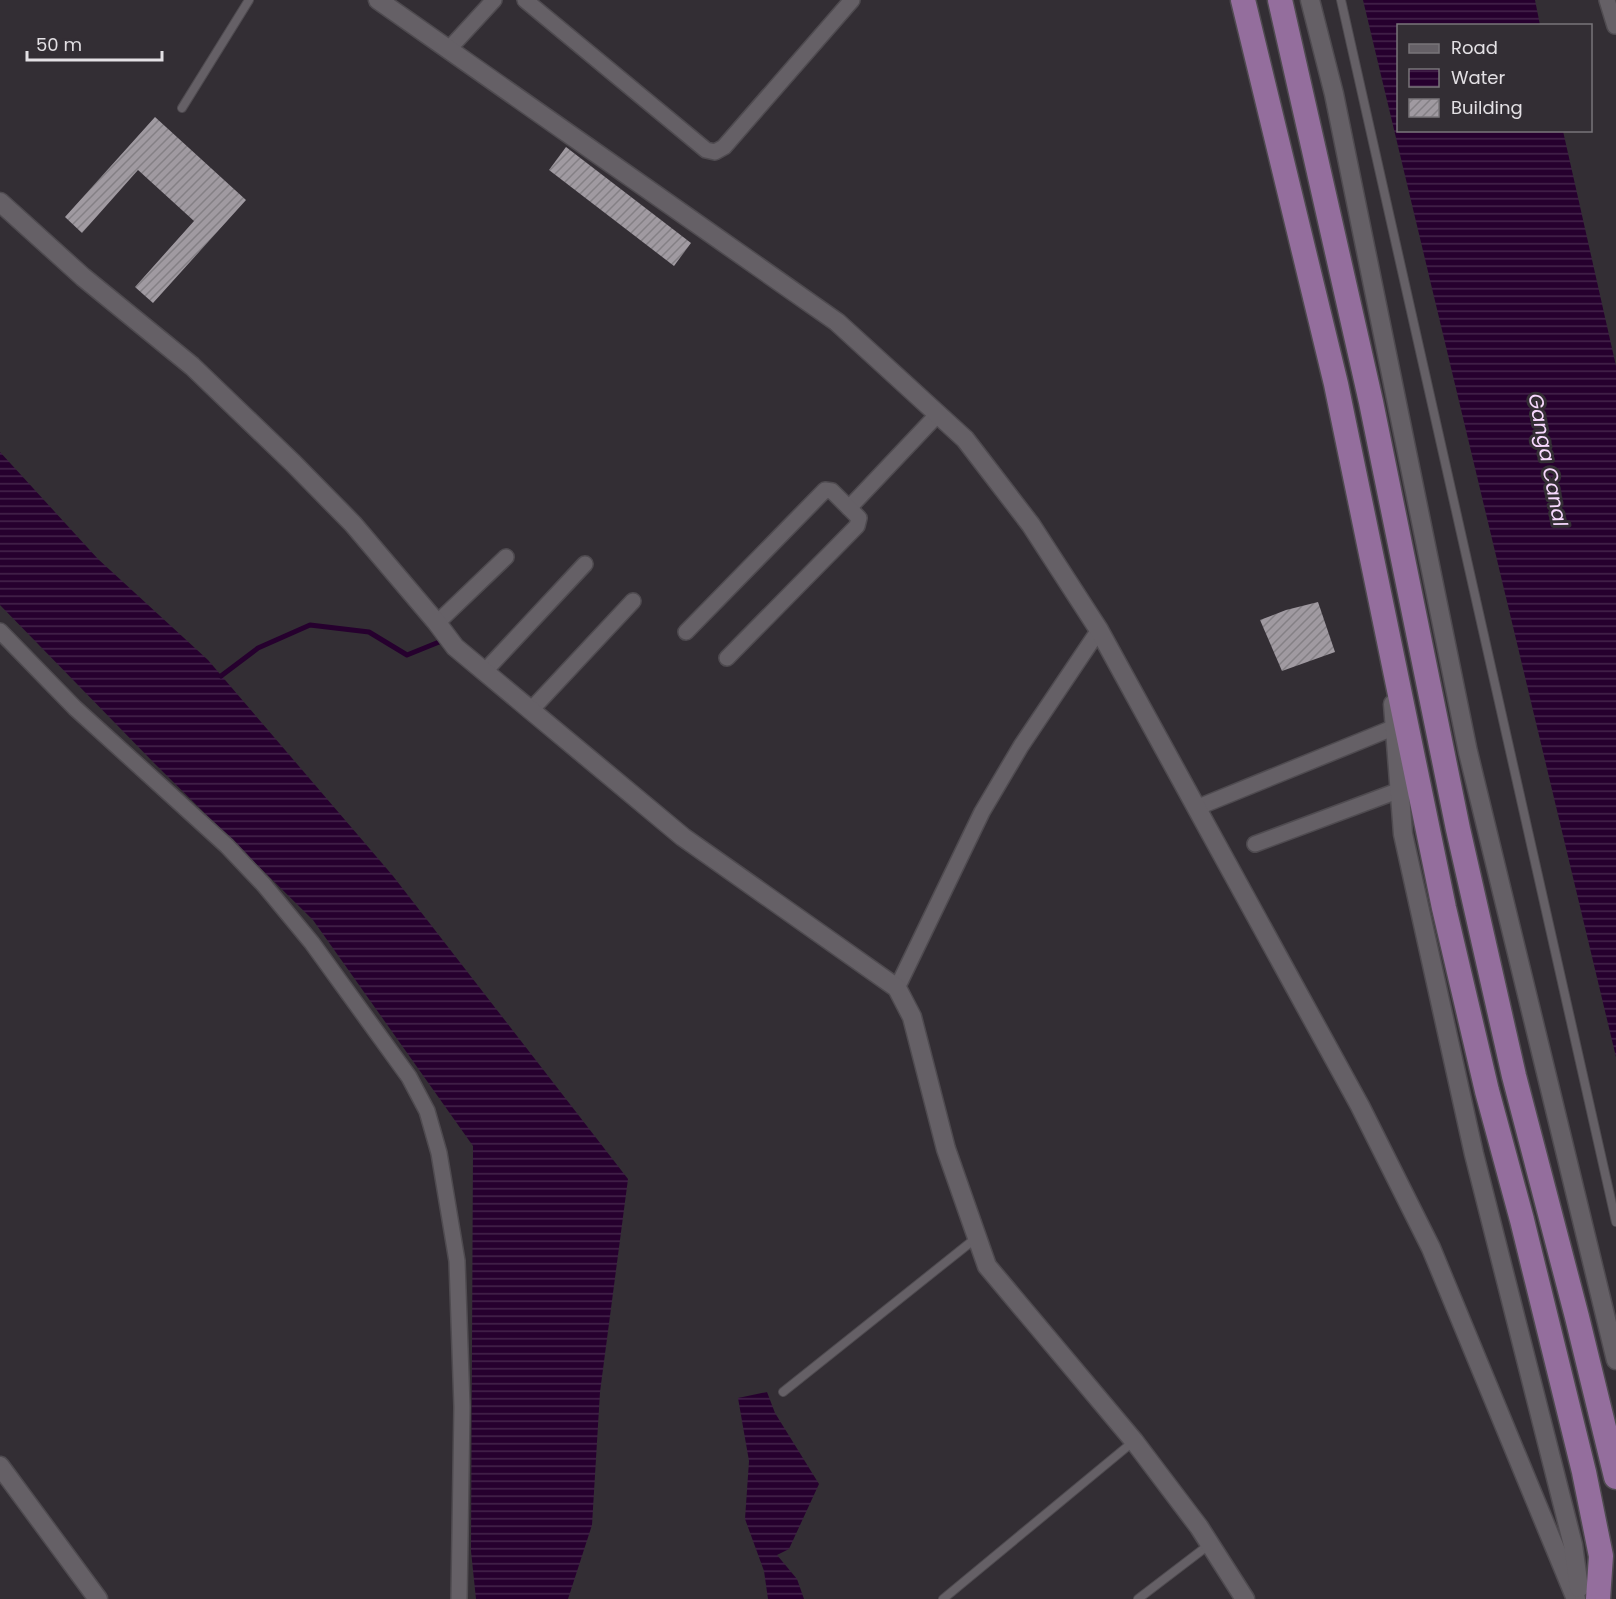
<svg xmlns="http://www.w3.org/2000/svg" width="1616" height="1599" font-family="Poppins,sans-serif">
<style>
.water{fill:url(#water-rules)}
.lines{fill:none;stroke-linecap:round;stroke-linejoin:round}
.stream{stroke:#26002e;stroke-width:5}
.building{fill:url(#building-hatch)}
.service-casing{stroke:#4f4b50;stroke-width:10}
.minor-casing{stroke:#4f4b50;stroke-width:18}
.tertiary-casing{stroke:#4f4b50;stroke-width:21}
.trunk-casing{stroke:#4f4b50;stroke-width:27}
.service{stroke:#656066;stroke-width:8}
.minor{stroke:#656066;stroke-width:15}
.tertiary{stroke:#656066;stroke-width:18}
.trunk{stroke:#946e9d;stroke-width:24}
.labels{text-anchor:middle;dominant-baseline:central;stroke-width:6;stroke-linejoin:round;paint-order:stroke}
.water-label{font-size:20px;font-style:italic;fill:#f7d8fe;stroke:#332e34}
</style>
<defs>
<pattern id="water-rules" width="6" height="5" patternUnits="userSpaceOnUse" patternTransform="scale(1.5)"><rect width="6" height="5" fill="#26002e"/><path d="M0 2.5h6" fill="none" stroke="#45254c"/></pattern>
<pattern id="building-hatch" width="6" height="6" patternUnits="userSpaceOnUse" patternTransform="scale(1.5)"><rect width="6" height="6" fill="#a09aa1"/><path d="M-1 1l2-2M0 6l6-6M5 7l2-2" fill="none" stroke="#848085"/></pattern>
</defs>
<rect width="100%" height="100%" fill="#332e34"/>
<g class="water">
<polygon points="1363,0 1535,0 1540,25 1398,26 1398,130 1563,131 1616,366 1616,1057"/>
<polygon points="0,452 98,559 208,660 393,876 628,1179 600,1392 592,1525 568,1599 476,1599 471,1551 473,1146 313,920 155,764 0,605"/>
<polygon points="767,1392 775,1413 819,1484 789,1549 777,1555 797,1579 804,1599 768,1599 764,1571 745,1519 749,1461 738,1398"/>
</g>
<g class="lines">
<polyline class="stream" points="221,676 258,648 310,625 369,632 407,655 444,640"/>
</g>
<g class="building">
<polygon points="155,117 246,200 153,303 135,287 194,221 138,170 82,233 65,217"/>
<polygon points="566,147 691,243 674,266 549,170"/>
<polygon points="1318,602 1335,652 1282,671 1260,620 1286,610"/>
</g>
<g class="lines">
<g class="service-casing">
<g id="service">
<polyline points="1341,0 1616,1222"/>
<polyline points="182,108 249,0"/>
<polyline points="783,1392 976,1238"/>
<polyline points="943,1599 1134,1441"/>
<polyline points="1138,1599 1210,1544"/>
</g>
</g>
<g class="minor-casing">
<g id="minor">
<polyline points="525,0 706,150 715,152 724,147 852,0"/>
<polyline points="1607,0 1615,26"/>
<polyline points="448,50 494,0"/>
<polyline points="849,508 938,414"/>
<polyline points="437,623 506,557"/>
<polyline points="0,631 75,708 227,846 264,885 312,943 409,1077 427,1111 439,1153 457,1261 462,1407 459,1599"/>
<polyline points="686,632 825,490 832,491 859,518 857,526 727,658"/>
<polyline points="484,672 585,564"/>
<polyline points="530,711 633,601"/>
<polyline points="1196,808 1395,727"/>
<polyline points="1255,844 1400,790"/>
<polyline points="897,988 982,812 1021,746 1099,630"/>
</g>
</g>
<g class="tertiary-casing">
<g id="tertiary">
<polyline points="378,0 837,322 965,439 1031,525 1099,630 1360,1106 1431,1248 1576,1599"/>
<polyline points="1310,0 1334,94 1468,752 1616,1360"/>
<polyline points="0,202 83,277 192,366 293,463 353,524 437,623 455,647 683,837 897,988 912,1017 946,1149 987,1266 1134,1441 1199,1527 1245,1599"/>
<polyline points="1393,704 1403,834 1474,1154 1573,1545 1579,1588"/>
<polyline points="0,1466 98,1599"/>
</g>
</g>
<g class="trunk-casing">
<g id="trunk">
<polyline points="1243,0 1336,384 1444,908 1487,1091 1522,1220 1584,1472 1601,1556 1598,1599"/>
<polyline points="1280,0 1371,402 1458,829 1514,1076 1577,1317 1616,1477"/>
</g>
</g>
<use href="#service" class="service"/>
<use href="#minor" class="minor"/>
<use href="#tertiary" class="tertiary"/>
<use href="#trunk" class="trunk"/>
</g>
<g class="labels">
<g class="water-label">
<text transform="translate(1548 460) rotate(79)">Ganga Canal</text>
</g>
</g>
<rect x="1397" y="24" width="195" height="108" fill="#332e34" stroke="#79757a" stroke-width="1.5"/>
<rect x="1409" y="44" width="30" height="9" fill="#656066" stroke="#79757a" stroke-width="1.5"/>
<text x="1451" y="54" font-size="18" fill="#e3e0e4">Road</text>
<rect x="1409" y="69" width="30" height="18" fill="url(#water-rules)" stroke="#79757a" stroke-width="1.5"/>
<text x="1451" y="84" font-size="18" fill="#e3e0e4">Water</text>
<rect x="1409" y="99" width="30" height="18" fill="url(#building-hatch)" stroke="#79757a" stroke-width="1.5"/>
<text x="1451" y="114" font-size="18" fill="#e3e0e4">Building</text>
<path d="M27 51v9h135v-9" fill="none" stroke="#e3e0e4" stroke-width="3"/>
<text x="36" y="51" font-size="18" fill="#e3e0e4" stroke="#332e34" stroke-width="4.5" paint-order="stroke">50 m</text>
</svg>
